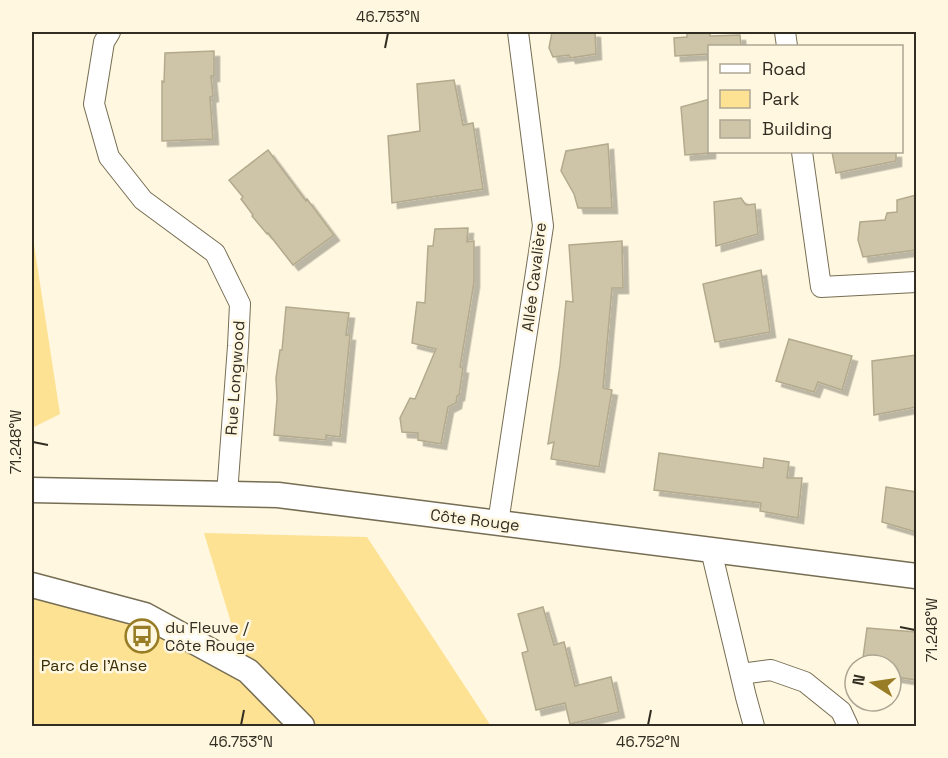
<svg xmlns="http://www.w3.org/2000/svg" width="948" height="758" font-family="'Space Grotesk',sans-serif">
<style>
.green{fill:#fde294}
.building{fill:#cec5a8;stroke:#b3aa8e;stroke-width:1.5;filter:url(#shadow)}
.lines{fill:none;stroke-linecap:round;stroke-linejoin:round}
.minor-casing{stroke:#766d53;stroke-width:22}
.tertiary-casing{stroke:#766d53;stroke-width:27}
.minor{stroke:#fff;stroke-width:20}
.tertiary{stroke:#fff;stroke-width:24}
.ticks{fill:none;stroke:#312d22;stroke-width:2}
.labels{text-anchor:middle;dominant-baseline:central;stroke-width:5;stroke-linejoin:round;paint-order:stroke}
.street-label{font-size:16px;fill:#312d22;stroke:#fff7e0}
.poi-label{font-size:16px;fill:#312d22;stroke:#fff7e0;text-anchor:start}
.park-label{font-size:16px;fill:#392d04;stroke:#fff7e0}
.neatline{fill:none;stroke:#312d22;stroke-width:2}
.ticks-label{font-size:15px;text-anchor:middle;fill:#312d22}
</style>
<defs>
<filter id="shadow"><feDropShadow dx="5.5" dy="5.5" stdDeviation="0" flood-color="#0004"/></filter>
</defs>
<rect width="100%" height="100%" fill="#fff7e0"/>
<g class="green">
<polygon points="32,231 60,414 32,428"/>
<polygon points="204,533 367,537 491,726 32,726 32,585 133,612 247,670 235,636"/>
</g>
<g class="building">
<polygon points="552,32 595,32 596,54 570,58 569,55 553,57 549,48"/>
<polygon points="687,32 710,32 710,36 740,35 741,46 710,46 710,54 675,56 674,38 687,37"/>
<polygon points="214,51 214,76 211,76 213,96 210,97 213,139 162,141 162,81 164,82 165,53"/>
<polygon points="454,80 463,125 473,123 483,189 392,203 388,136 420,131 417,84"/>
<polygon points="710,99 710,153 685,155 681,107"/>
<polygon points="608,144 612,208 578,208 574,194 561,171 566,151"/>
<polygon points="268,150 306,201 307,199 334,235 293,265 268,233 267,234 252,216 253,215 241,199 243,197 229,180"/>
<polygon points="832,152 896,152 896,161 836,173"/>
<polygon points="916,195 916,250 863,257 858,240 860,222 885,220 887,213 897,212 897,200"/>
<polygon points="741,198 746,205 755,204 758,234 716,246 714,202"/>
<polygon points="468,228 467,242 474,241 474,282 460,367 463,368 459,395 457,396 456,403 448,407 441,444 418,440 418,433 402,432 400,418 410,398 415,399 436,349 412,343 417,302 425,303 428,246 433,246 435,229"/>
<polygon points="622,241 623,288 612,288 603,388 612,390 599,467 551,459 554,442 548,444 560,365 566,301 573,302 569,245"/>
<polygon points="761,270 770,332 715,342 703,284"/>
<polygon points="286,307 349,313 346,335 350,335 340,437 326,435 326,440 274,435 277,399 276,378 280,350 282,350"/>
<polygon points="789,339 852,356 842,390 818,382 814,392 776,381"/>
<polygon points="916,355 916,407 874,415 872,361"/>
<polygon points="659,453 763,468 764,458 789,462 787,478 802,478 798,518 760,511 761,503 654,490"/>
<polygon points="886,487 916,492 916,532 882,522"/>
<polygon points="543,607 554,645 564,642 575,686 611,677 619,712 570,724 565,703 536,710 522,653 528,651 518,614"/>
<polygon points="867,628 916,632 916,680 891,676 891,665 862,665"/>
</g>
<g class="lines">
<g class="minor-casing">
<g id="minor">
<polyline points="110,32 104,42 94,104 109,157 143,200 215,253 240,304 238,346 227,494"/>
<polyline points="785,32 787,46"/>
<polyline points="802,152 821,287 916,282"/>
<polyline points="498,523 543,226 518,32"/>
<polyline points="711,550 746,697 754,726"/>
<polyline points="741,674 771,670 805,682 841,711 848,726"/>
</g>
</g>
<g class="tertiary-casing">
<g id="tertiary">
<polyline points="32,490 278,495 916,576"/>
<polyline points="32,585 145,615 248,671 302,726"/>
</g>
</g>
<use href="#minor" class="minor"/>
<use href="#tertiary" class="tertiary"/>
</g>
<path class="ticks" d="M385 48 388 33M33 442 48 445M900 627 915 630M241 725 244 710M648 725 651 710"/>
<defs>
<g id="bus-ring" transform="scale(1.725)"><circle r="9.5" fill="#fff7e0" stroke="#987d26" stroke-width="1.5"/><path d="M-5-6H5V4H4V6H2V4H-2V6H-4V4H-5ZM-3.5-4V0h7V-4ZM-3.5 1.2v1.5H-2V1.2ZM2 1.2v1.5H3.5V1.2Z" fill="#987d26"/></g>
</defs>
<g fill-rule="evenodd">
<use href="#bus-ring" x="142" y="636"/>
</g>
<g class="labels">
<g class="street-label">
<text transform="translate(534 277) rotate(-83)">Allée Cavalière</text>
<text transform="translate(235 378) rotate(-86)">Rue Longwood</text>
<text transform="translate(475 520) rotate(7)">Côte Rouge</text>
</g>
<g class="poi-label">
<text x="165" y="627">du Fleuve /<tspan x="165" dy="18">Côte Rouge</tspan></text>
</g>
<g class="park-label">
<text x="94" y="665">Parc de l'Anse</text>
</g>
</g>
<rect width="948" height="758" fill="none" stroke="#fff7e0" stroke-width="66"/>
<rect x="708" y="45" width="195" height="108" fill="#fff7e0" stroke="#ada694" stroke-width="1.5"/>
<rect x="720" y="64" width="30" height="9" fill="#ffffff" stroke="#ada694" stroke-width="1.5"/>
<text x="762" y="75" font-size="18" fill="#312d22">Road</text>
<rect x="720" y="90" width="30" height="18" fill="#fde294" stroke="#ada694" stroke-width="1.5"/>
<text x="762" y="105" font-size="18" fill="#312d22">Park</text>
<rect x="720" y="120" width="30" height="18" fill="#cec5a8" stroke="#ada694" stroke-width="1.5"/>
<text x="762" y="135" font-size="18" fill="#312d22">Building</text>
<g transform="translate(873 683) rotate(282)"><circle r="28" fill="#fff7e0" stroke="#ada694" stroke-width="1.5"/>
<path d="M0-4.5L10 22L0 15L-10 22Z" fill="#987d26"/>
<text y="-9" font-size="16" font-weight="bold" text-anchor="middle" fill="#312d22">N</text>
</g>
<rect x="33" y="33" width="882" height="692" class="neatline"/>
<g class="ticks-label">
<text x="388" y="22">46.753°N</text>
<text transform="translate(16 442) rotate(-90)" y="5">71.248°W</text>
<text transform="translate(932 630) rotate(-90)" y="5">71.248°W</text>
<text x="241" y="747">46.753°N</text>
<text x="648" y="747">46.752°N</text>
</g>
</svg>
